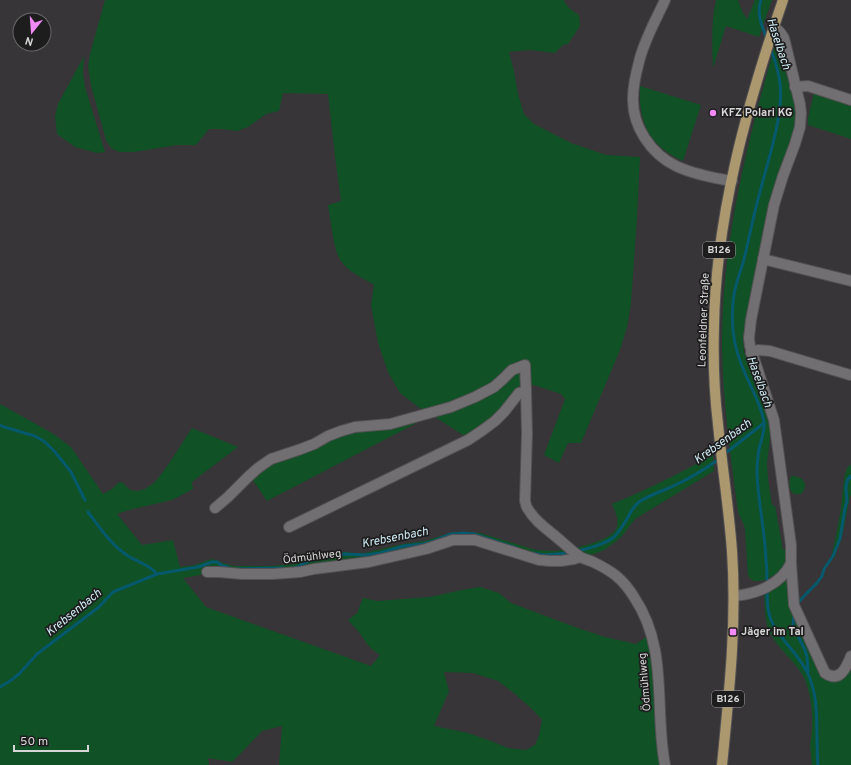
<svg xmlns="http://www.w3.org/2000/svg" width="851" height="765" font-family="Overpass,sans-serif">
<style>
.green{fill:#105126;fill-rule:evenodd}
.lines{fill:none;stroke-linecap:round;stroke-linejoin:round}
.stream{stroke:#06596c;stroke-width:3}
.minor-casing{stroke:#535153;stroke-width:12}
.major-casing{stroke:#535153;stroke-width:12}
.minor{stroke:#726f72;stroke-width:10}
.major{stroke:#ac986e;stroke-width:10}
.poi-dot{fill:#f18af4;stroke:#1e1d1e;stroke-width:1.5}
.labels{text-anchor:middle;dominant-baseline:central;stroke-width:3.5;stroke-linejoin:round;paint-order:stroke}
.shield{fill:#1e1d1e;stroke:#a09ea0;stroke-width:1}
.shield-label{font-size:10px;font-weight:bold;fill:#d7d6d7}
.poi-label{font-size:11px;font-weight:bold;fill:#d7d6d7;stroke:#1e1d1e;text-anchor:start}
.street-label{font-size:11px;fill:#d7d6d7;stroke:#1e1d1e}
.water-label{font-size:12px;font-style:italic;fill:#ceeaf3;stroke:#1e1d1e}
</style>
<rect width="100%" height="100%" fill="#383538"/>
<g class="green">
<path d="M105 0H564C566 7 573 11 579 15L580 26 568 44 563 45 555 53 529 50 509 52 514 71 518 94 524 114 534 124 571 143 606 155 640 157 637 218 631 303 627 327 620 350 581 443H568L559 463 544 455 565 399 561 394 534 385 519 386 498 412 489 421 466 437 432 415 267 501 252 479 273 463 330 437 431 415 417 406 400 393 388 372 378 343 371 305 374 285C363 278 347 271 341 261 333 250 331 219 328 205L341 201 335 156 328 94 283 93 279 111 266 114 248 127 237 131 221 129H209L196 145H178L134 152H119L111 148 106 140 98 111 91 86 88 66 90 54Z"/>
<path d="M716 0H738L742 11 747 19 755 0H772L759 37 726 26 713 68C712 45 711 22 716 0Z"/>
<path d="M776 42 791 89 795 108V123L791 140 778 174 772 195 747 312 743 337 744 352 765 406 770 423V439L767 463 768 479 772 505 775 506 783 550H787C786 555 786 561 783 566 779 574 761 585 752 580 751 580 749 577 748 576L745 529 743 523 738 512C731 458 723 404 722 349 721 245 747 142 776 42Z"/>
<polygon points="84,56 83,73 85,87 105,152 97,153 75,147 57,134 55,116 58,104"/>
<path d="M640 86 701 105 683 161C649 146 638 122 640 86Z"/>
<polygon points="814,93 851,106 851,139 808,125 808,118"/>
<path d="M0 404 52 433 71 447 103 494 112 489 118 483 122 482 130 490 138 491 145 489 155 482 168 465 192 428 238 447 192 482 193 489 172 500 129 510 117 514 142 545 173 540 180 567 195 565 211 559 216 560 223 563 234 566H270L296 564 312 558 334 553 346 552 353 553H365L403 544 425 541 453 532H467L480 533 536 550 556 551 567 549 573 555 551 558 446 538 368 560 300 570 204 573 200 575 183 578 206 607 371 666 380 655 373 650 367 644 359 632 348 620 357 613 363 598 377 601 430 597 461 590 480 587 499 593 511 603 575 627 605 637 636 644 649 635 656 678 661 765H279L282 726 262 731 244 750 232 762 208 758 209 765H0ZM444 672 473 673 498 681 515 694 533 710 542 720 539 735 535 745 526 750 508 748 491 741 468 733 434 726 449 691Z"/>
<path d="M713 455 714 471 635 519 622 536 614 543 604 550 588 556 574 548C585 546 611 539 616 529 620 521 615 511 612 504 647 490 680 473 713 455Z"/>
<polygon points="851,464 851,495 850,496 843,532 834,559 832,553 835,540 841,509 844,477 847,468"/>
<path d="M792 476C803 476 810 485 801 494H794C789 491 789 483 790 478Z"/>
<path d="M787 577 826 679 851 662V765H812C811 759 811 753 810 747 810 741 812 735 812 728 813 712 811 696 805 680 798 663 777 649 769 631 764 619 765 604 764 592Z"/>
</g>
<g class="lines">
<g class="stream">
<path d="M761 0C756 14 762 26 767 39"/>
<polyline points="0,425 4,427 35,436 45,442 55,452 71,472 85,500"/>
<polyline points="723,455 764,423"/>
<path d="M88 512C100 528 111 545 128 556 139 563 147 563 157 574"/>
<path d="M577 551C588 549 605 544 614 537 618 533 622 527 625 522 630 515 631 508 639 502 648 496 659 492 669 488 687 480 704 470 719 459"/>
<polyline points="532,553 545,555 569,553"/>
<polyline points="292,568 297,567 309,561 345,554 365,555 380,553 404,546 423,544 434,541 451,534 464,533 474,534 517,548"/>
<polyline points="236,569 284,568"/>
<path d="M767 584C767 576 767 568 766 560 765 531 758 502 757 473 757 465 758 456 759 449 761 440 765 432 764 422 761 403 749 385 742 366 734 347 731 325 733 304 733 290 739 276 743 263 749 240 753 216 760 192 768 159 786 110 779 77 777 67 774 57 770 48"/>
<path d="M767 590C767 600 767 611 771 620 780 640 799 654 808 674 821 702 815 735 818 765"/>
<polyline points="797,604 806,594 817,583 822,576 824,569 833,556 840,539 845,508 847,501 846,488 847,481 850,477 851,476"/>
<polyline points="794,613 793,626 805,650 807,657 808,672"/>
<polyline points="0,687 10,681 19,674 37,654 99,607 113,592 157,574 198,567 212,562 217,562 221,565 230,568"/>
</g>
<g class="minor-casing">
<g id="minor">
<path d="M665 0C656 20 644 40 639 62 636 73 633 86 633 98 632 126 651 154 676 166 693 174 713 178 732 181"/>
<path d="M773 27C779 30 781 33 784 38L800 104 801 113 800 127 795 144 783 176 774 205 751 320 749 338 750 346 774 420 791 545V563L794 605 825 673C840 683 846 668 851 656"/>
<polyline points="795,87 808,86 851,100"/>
<polyline points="763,259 851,281"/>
<polyline points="751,353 758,350 770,351 850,375"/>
<polyline points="215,508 228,497 248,477 258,468 271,459 301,449 314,444 328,436 341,431 355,427 390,424 451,407 475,397 494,387 503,379 512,370 525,365 526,391"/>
<path d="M289 527 468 440 483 430 495 421 504 412 519 393 526 391 527 434 525 501C526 504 526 507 528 509 535 522 550 531 561 541 567 546 573 552 579 556 583 559 589 560 593 562 612 571 623 579 634 597 669 649 654 708 665 765"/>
<polyline points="207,572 219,572 242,574 273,574 300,572 314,569 369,562 426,549 453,540 475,540 539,560 550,561 561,561 574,559 580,557"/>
<path d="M734 596C756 594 781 585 791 563"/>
</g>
</g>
<g class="major-casing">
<path id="major" d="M722 765C729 694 737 623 732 551 729 509 722 466 718 424 714 391 713 359 714 326 716 215 747 105 783 0"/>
</g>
<use href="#minor" class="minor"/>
<use href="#major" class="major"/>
</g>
<g class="poi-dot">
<circle cx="713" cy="113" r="4"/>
<rect x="729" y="628" width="8" height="8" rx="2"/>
</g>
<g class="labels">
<g class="shield">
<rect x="703" y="242" width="32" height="16" rx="3"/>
<rect x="712" y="691" width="32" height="16" rx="3"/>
</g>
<g class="shield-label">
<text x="719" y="250">B126</text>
<text x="728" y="699">B126</text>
</g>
<g class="poi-label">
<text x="721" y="113">KFZ Polari KG</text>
<text x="741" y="632">Jäger im Tal</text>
</g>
<g class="street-label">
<text transform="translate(704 320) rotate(-88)">Leonfeldner Straße</text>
<text transform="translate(312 557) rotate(-7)">Ödmühlweg</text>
<text transform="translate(645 682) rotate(-95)">Ödmühlweg</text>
</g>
<g class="water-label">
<text transform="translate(778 44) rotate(72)">Haselbach</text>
<text transform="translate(759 382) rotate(70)">Haselbach</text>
<text transform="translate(723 442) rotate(-36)">Krebsenbach</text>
<text transform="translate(395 538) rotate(-11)">Krebsenbach</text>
<text transform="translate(74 613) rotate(-39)">Krebsenbach</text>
</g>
</g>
<g transform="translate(32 32) rotate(197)"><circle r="19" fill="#1e1d1e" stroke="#686768"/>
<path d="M0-3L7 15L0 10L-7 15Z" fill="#f18af4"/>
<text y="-6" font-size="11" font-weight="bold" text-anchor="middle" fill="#d7d6d7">N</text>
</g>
<path d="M14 745v6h74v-6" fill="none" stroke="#d7d6d7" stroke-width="2"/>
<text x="20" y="745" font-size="12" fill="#d7d6d7" stroke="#1e1d1e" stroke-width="3" paint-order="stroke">50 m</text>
</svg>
